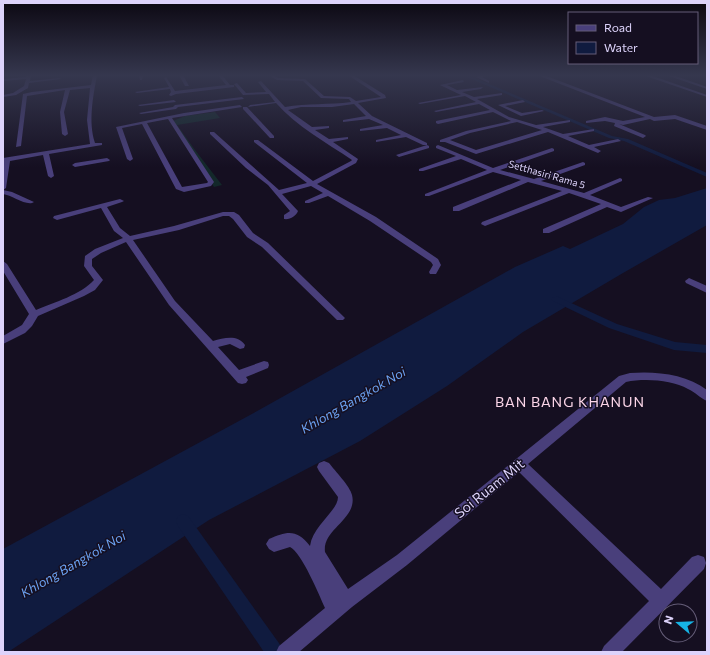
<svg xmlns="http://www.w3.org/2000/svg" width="710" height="655" font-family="Commissioner,sans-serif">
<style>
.green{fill:#13282a}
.water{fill:#101b3f}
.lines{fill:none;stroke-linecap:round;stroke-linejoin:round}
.canal{fill:#101b3f;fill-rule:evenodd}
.minor{fill:#493f7b;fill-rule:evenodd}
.labels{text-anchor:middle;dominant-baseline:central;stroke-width:3;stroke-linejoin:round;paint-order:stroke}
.far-street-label{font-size:10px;fill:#ddd3fb;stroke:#150f21}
.water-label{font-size:13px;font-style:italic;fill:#6ba1f1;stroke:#150f21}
.quarter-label{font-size:14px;letter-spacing:1px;fill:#fbd5e8;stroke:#150f21}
.near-street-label{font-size:14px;fill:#ddd3fb;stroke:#150f21}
</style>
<rect width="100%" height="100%" fill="#150f21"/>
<polygon class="green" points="215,112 220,118 177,125 195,150 222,185 214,187 173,121 185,116"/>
<polygon class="water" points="707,188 707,225 623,273 523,332 447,386 360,441 209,520 8,652 3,652 3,549 259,410 515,267 563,246 570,249 623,224 644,207 659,200 675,198"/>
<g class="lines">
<g class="canal">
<polygon points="462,75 468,75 612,136 628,139 707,173 707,177 624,141 609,138"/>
<polygon points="556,296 617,324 675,342 707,345 707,353 674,350 609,328 553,301 551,299"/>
<polygon points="183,514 188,516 281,646 284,652 264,652 178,526 176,521 178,516"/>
</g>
<g class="minor">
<polygon points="27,75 31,75 30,81 59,78 61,79 29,83 28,88 16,95 3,97 3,95 13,93 24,86 26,79 3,81 3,79 26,77"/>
<path d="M93 75H97C93 97 88 122 95 143H102V145L49 154 54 176 51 178 48 176 43 155 10 161 6 188 3 190 12 192 34 202C27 207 12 195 3 194V158L90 144 87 120 90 88 70 90 64 112 68 134 65 136 62 134 60 112 65 90 27 96 21 146 16 147 23 94 32 92 91 85Z"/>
<polygon points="139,75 143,75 142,80 140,80"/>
<polygon points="179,75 183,75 189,86 185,86"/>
<polygon points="218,75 222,75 230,85 234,85 234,87 176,94 171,96 169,95 171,92 170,89 137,93 135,92 169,87 164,78 166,77 175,91 226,85"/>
<path d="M268 75H274L278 78 305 79 324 96 350 97 356 101 381 97 348 75H353L385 95 386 98 358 103 372 116 427 143V145H423L406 137 376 142V140L401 135 387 128 360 131V129L383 125 369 119 343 122V120L366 116 354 104 332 107H301L288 110 312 127 329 126V128L315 130 329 139 348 137V139L333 142 358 159 356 163 317 184 376 217 438 259 441 265 436 274H430L429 272 433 265 431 262 370 221 328 196 309 203H305V201L323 193 311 186 282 194 298 211C296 216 290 220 284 219V215L290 211 268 185 246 168 210 134V132H214L279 190 307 183 254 142V140H258L313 181 351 161 352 160C327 143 296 126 276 103L248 107 250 105 275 102 269 94 243 95 234 84 237 83 246 93 266 92 258 82 261 81 285 107C307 103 329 105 351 102L349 99 321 98 303 81 277 80Z"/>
<polygon points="481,75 491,75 482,77 489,81 489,83 476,77"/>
<polygon points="537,75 544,75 654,117 675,115 707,126 707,130 675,119 654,121 650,119 623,125 619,124 645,135 646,136 643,138 614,126 615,123 605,121 586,123 586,121 605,117 623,121 645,117"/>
<polygon points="643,75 650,75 707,95 707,97"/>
<polygon points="666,75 673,75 707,87 707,89"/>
<path d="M463 80 464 82 447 85 457 90 483 87 481 89 462 92 474 97 502 93V95L477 99 509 117 536 125 570 120V122L543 127 563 134 594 129V131L568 136 589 145 618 139 621 141 594 147 601 151 598 153 548 132 476 154 445 142H440V140L466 131 511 121 493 112 438 124 436 123V121L490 110 479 104 436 112 434 111 476 102 465 96 420 104 418 103 461 95 440 85ZM517 122 542 130 476 150 450 140 470 133Z"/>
<polygon points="242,97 244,99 178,107 176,109 141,114 139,113 173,107 175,105"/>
<polygon points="174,100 176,102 140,106 138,105"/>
<polygon points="523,100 525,102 505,106 522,113 542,110 544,111 521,116 498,105"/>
<path d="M240 105 242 107 172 118 214 182 211 186 184 192 176 189 142 124 122 128 133 159 130 161 127 159 116 127 184 113ZM168 119 208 182 207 183 182 187 147 123Z"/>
<polygon points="243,107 247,107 274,136 274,138 270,138 243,109"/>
<polygon points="427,145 429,146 429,148 399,157 396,155"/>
<polygon points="438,145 493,168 552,148 554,149 554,151 500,170 534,179 583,162 585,163 585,165 541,181 584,193 620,178 622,179 622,181 590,195 621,207 648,197 653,198 621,212 607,207 549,233 543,233 543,229 601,204 569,193 485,226 481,224 482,222 562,191 528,182 459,211 453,211 453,207 521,180 493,172 429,196 425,196 425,194 487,170 461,159 423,171 419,171 419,169 456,156 436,148 436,146"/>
<polygon points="107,158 110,160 109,161 75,167 72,165 75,163"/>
<path d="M120 199 124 201 122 202 107 207 120 228 130 236 174 226 223 212H234L239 215 253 233 268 243 345 318 343 320H337L262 247 247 237 233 219 229 216H223L179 230 133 240 175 301 213 341C224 338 237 334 245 345L244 348 240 349 230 344 218 347 239 370 264 361 268 362 269 365 268 368 246 377 248 380 246 383 242 384 238 383 169 305 126 242 101 253 92 259V266L103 280 95 290 84 296 38 316 32 326 25 333 3 344V336L22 325 29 314 3 271V261L7 264 36 310C55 302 80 295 94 280L84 266 85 256 95 249 123 238 114 231 101 208 57 220 53 218 54 216Z"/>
<polygon points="689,278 707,286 707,293 686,283 685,281"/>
<path d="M630 373C656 371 686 374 707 390V401C700 398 695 392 688 389 672 380 645 378 626 382L528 464 661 589 692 557 698 555 704 557 706 563 704 569 622 652H601L604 646 649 601 519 472 407 565 352 607 299 652H276L279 646 325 608C319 595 302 553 290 547L274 552 269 549 266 544 269 539C287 531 297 529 310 546 313 525 338 511 338 497L319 471 317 467 319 463 324 461 329 463C335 471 350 486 352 495 358 519 322 529 325 552L348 589 397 555 619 376Z"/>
</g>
</g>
<linearGradient id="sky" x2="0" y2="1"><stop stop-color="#0c0812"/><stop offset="0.45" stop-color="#35374e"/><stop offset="1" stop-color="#35374e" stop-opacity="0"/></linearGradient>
<rect width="710" height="167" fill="url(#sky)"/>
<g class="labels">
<g class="far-street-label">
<text transform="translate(547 174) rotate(16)">Setthasiri Rama 5</text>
</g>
<g class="water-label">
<text transform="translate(353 400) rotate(-30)">Khlong Bangkok Noi</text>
<text transform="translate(73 564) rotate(-30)">Khlong Bangkok Noi</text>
</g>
<g class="quarter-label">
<text x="570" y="401">BAN BANG KHANUN</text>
</g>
<g class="near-street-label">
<text transform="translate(489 488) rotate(-39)">Soi Ruam Mit</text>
</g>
</g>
<rect width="710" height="655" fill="none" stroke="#ddd3fb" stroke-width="8"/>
<rect x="568" y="12" width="130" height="52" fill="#150f21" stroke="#655d78"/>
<rect x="576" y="25" width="20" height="6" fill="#493f7b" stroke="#655d78"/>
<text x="604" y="32" font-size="12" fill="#ddd3fb">Road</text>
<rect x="576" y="42" width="20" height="12" fill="#101b3f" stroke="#655d78"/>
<text x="604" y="52" font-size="12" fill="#ddd3fb">Water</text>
<g transform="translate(678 623) rotate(289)"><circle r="19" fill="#150f21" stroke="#655d78"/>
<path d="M0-3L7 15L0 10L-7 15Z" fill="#16b3e4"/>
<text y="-6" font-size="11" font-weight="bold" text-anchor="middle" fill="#ddd3fb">N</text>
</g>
</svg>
